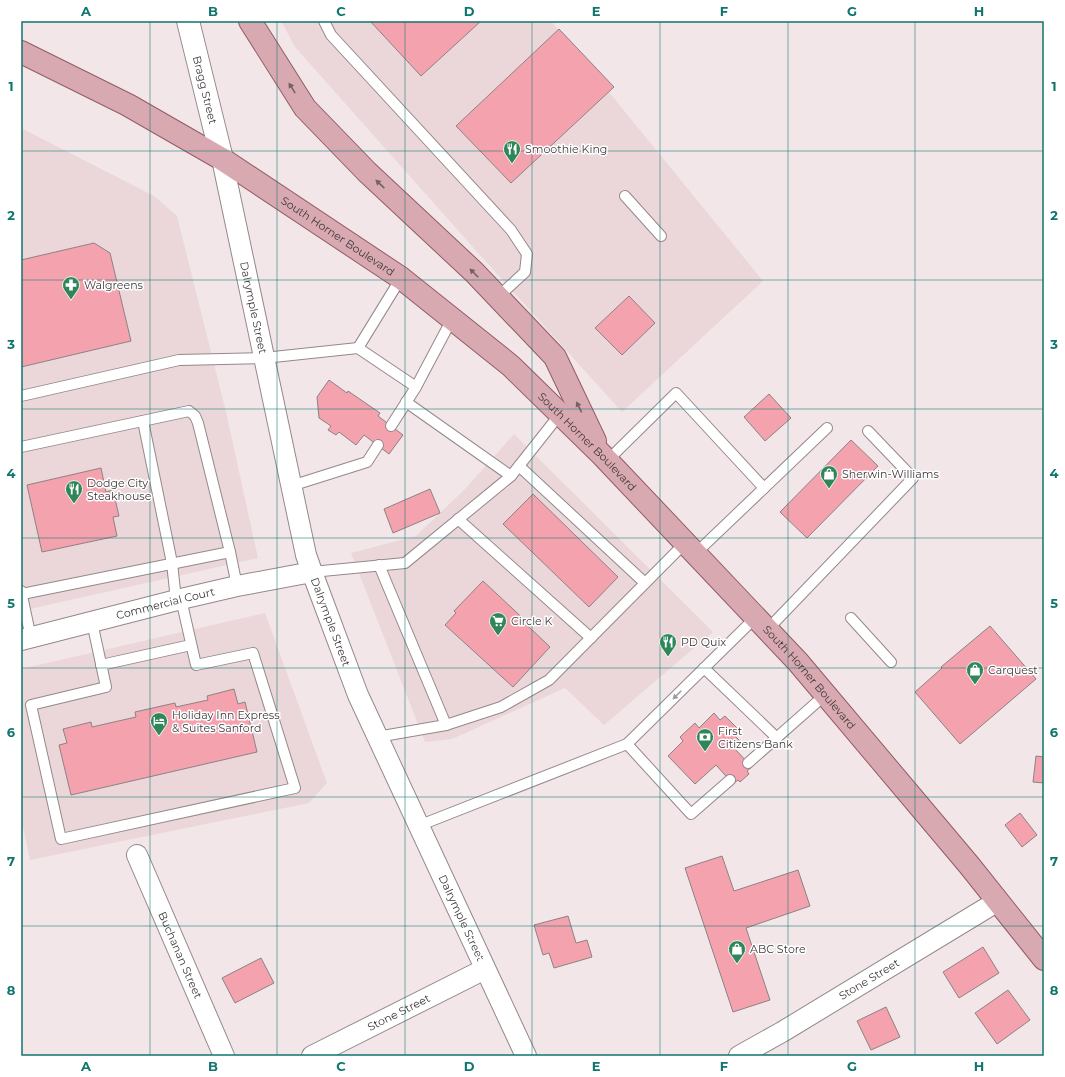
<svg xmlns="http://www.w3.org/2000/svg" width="1065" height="1077" font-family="Montserrat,sans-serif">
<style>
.built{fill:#ebd7da}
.building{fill:#f5a2af;stroke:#8c8283}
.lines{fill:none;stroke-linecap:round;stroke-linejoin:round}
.service-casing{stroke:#94898a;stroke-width:12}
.minor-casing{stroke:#94898a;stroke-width:22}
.tertiary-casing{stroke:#94898a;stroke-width:24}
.primary-casing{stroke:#935c66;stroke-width:24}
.service{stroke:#fff;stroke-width:10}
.minor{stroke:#fff;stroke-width:20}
.tertiary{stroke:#fff;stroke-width:22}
.primary{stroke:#d9a9b1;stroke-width:22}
.oneway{fill:#756164}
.oneway2{fill:#9f9c9d}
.grid{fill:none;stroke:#0f766e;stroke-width:1;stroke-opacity:0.55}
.labels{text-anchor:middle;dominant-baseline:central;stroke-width:3;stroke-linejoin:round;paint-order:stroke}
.street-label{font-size:11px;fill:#3f3a3b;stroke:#fff}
.poi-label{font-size:11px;fill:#3f3a3b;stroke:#fff;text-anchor:start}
.neatline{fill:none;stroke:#0f766e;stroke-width:1.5}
.grid-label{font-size:13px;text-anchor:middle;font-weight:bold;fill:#0f766e}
</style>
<rect width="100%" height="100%" fill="#f2e6e8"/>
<g class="built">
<polygon points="281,21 551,21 763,281 622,412 479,254 295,47"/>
<polygon points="21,128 154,196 177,216 226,412 258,558 21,611"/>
<polygon points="514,434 713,632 604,725 565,688 452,739 425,742 351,553 416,536 465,489"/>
<polygon points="265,613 327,783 309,803 30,860 21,818 21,669"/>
</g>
<g class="building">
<polygon points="370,21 481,21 421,76"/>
<polygon points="559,29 614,87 511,183 456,126"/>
<polygon points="94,243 110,253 131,341 21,367 21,260"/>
<polygon points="629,296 655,323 622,355 595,328"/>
<polygon points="329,380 347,393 348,391 380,413 378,416 403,435 389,454 364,435 356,445 339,432 336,435 328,430 331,426 319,418 317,397"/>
<polygon points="769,394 791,418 765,441 744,417"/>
<polygon points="851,440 878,466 807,538 780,512"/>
<polygon points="101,468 106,492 113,490 119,516 113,517 117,536 42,552 27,485"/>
<polygon points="430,489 440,513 393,533 384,509"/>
<polygon points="533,494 618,577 589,607 503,524"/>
<polygon points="483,581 529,624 528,626 550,647 513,687 445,625 456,613 454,611"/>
<polygon points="990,626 1036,679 960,744 915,692 942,668 941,667"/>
<polygon points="234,689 238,704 245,702 257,752 71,795 59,745 67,743 63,729 91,722 92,727 136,717 135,712 175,703 176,707 208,700 207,696"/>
<polygon points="714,713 720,720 725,716 740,731 735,736 741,742 734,748 752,767 747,771 749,774 740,782 738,780 733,784 716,765 695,784 668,756 683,741 680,737 695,723 699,728"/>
<polygon points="1036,756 1044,757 1044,783 1033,782"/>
<polygon points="1020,813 1037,835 1022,847 1005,825"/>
<polygon points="722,856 734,891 798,870 810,906 746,928 770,1000 733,1012 685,868"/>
<polygon points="568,916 576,943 587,940 592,957 554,968 549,953 543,955 534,925"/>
<polygon points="983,947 999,973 959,998 943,972"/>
<polygon points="261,958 274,983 235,1003 222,978"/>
<polygon points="1008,990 1030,1020 997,1044 975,1013"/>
<polygon points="886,1007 900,1037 871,1050 857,1021"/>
</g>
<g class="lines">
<g class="service-casing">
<g id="service">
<polyline points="324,21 331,35 511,230 527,254 525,272 498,297"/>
<polyline points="625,196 661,236"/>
<polyline points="358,348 401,278"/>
<polyline points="21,396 179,360 264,358 358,348 416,387 452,319"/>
<polyline points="406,402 511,476 560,414"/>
<polyline points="143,421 172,563 176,600"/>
<polyline points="391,426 416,387"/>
<polyline points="21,447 189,411 195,416 198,423 230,552 22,594"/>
<polyline points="607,461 676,393 764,488"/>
<polyline points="519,466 645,583"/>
<polyline points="291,486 367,462 378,445"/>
<polyline points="458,519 591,638"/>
<polyline points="230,552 237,586"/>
<polyline points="695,554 827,428"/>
<polyline points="312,572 405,563 511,476"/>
<polyline points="21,591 31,638"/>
<polyline points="851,618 891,662"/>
<polyline points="92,622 106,687 31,705 61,839 295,788 253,653 196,665 181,599"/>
<polyline points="767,630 913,478 868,431"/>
<polyline points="101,665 191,645"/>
<polyline points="704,668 777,738"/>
<polyline points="446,725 501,707 549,680 685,543"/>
<polyline points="377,737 446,725 379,565"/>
<polyline points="627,744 756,617"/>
<polyline points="748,763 825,695"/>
<polyline points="418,826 627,744 691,814 730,780"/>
</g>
</g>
<g class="minor-casing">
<g id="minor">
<path id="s1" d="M222 159 306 555 312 572 358 695 526 1056"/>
<path id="s2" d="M21 640 181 599 237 586 312 572"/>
<path id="s3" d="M137 855 224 1056"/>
<path id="s4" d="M312 1056 485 969"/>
<path id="s5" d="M739 1056 782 1032 998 901"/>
</g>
</g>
<g class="tertiary-casing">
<g id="tertiary">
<path id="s6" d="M188 21 222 159"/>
</g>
</g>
<g class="primary-casing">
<g id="primary">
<polyline points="250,21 305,108 367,172 474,272 555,357 595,441"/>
<path id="s7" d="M21 52 128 105 222 159 401 278 511 366 602 455 798 662 969 865 1044 959"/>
</g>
</g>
<use href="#service" class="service"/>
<use href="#minor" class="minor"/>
<use href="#tertiary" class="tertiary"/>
<use href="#primary" class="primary"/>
</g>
<defs><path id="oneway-solid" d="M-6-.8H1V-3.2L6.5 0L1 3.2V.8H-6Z"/></defs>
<g class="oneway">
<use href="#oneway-solid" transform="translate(292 88) rotate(-122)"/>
<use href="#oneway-solid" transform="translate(380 184) rotate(-137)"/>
<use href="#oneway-solid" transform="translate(474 273) rotate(-135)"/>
<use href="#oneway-solid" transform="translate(579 407) rotate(-116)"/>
</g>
<use class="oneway2" href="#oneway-solid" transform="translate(677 695) rotate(135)"/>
<path class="grid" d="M150 21V1056M277 21V1056M405 21V1056M532 21V1056M660 21V1056M788 21V1056M915 21V1056M21 151H1044M21 280H1044M21 409H1044M21 538H1044M21 668H1044M21 797H1044M21 926H1044"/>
<defs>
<g id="restaurant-pin" transform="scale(0.9)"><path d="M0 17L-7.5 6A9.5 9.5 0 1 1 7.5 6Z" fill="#2f8659" stroke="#fff"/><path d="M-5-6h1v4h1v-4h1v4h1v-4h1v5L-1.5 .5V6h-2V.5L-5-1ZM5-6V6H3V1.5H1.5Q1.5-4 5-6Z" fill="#fff"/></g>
<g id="pharmacy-pin" transform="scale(0.9)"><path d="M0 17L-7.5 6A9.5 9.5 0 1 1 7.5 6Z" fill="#2f8659" stroke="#fff"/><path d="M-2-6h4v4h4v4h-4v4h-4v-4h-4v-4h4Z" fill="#fff"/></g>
<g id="shop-pin" transform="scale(0.9)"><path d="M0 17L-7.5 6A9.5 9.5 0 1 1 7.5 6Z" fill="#2f8659" stroke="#fff"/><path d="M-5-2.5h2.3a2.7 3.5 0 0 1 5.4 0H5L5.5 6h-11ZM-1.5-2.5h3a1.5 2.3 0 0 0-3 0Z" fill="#fff"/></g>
<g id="supermarket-pin" transform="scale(0.9)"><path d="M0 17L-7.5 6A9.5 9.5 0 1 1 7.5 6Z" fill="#2f8659" stroke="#fff"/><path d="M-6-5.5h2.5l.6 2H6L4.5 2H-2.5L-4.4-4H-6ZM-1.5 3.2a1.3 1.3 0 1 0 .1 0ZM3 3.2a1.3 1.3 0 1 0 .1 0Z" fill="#fff"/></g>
<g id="hotel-pin" transform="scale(0.9)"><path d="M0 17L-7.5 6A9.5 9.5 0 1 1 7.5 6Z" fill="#2f8659" stroke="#fff"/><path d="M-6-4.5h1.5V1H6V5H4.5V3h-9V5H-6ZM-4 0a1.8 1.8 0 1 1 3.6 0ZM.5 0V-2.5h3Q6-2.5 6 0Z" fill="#fff"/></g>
<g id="bank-pin" transform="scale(0.9)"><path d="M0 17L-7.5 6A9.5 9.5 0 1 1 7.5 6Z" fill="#2f8659" stroke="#fff"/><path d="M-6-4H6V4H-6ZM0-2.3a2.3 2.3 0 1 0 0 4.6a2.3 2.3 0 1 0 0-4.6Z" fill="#fff"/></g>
</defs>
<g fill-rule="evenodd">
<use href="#restaurant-pin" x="512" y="149"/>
<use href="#pharmacy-pin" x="71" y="285"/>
<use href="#shop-pin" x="829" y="474"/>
<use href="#restaurant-pin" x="74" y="489"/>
<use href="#supermarket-pin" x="498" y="621"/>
<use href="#restaurant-pin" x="668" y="642"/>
<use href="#shop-pin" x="975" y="670"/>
<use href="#hotel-pin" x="159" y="721"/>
<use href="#bank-pin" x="705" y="737"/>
<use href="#shop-pin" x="737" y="949"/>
</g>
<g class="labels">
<g class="street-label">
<text stroke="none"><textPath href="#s6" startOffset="71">Bragg Street</textPath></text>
<text stroke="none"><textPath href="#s7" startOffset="367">South Horner Boulevard</textPath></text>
<text stroke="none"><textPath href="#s1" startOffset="152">Dalrymple Street</textPath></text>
<text stroke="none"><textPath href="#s7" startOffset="691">South Horner Boulevard</textPath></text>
<text stroke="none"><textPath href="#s2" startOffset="149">Commercial Court</textPath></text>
<text stroke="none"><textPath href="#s1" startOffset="476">Dalrymple Street</textPath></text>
<text stroke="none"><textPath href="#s7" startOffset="1015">South Horner Boulevard</textPath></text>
<text stroke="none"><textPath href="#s1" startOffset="800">Dalrymple Street</textPath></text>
<text stroke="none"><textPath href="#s3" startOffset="109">Buchanan Street</textPath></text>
<text stroke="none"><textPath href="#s5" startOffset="151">Stone Street</textPath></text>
<text stroke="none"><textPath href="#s4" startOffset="97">Stone Street</textPath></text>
</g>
<g class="poi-label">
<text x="525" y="149">Smoothie King</text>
<text x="84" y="285">Walgreens</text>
<text x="842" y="474">Sherwin-Williams</text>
<text x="87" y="483">Dodge City<tspan x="87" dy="13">Steakhouse</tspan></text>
<text x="511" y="621">Circle K</text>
<text x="681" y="642">PD Quix</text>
<text x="988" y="670">Carquest</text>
<text x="172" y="715">Holiday Inn Express<tspan x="172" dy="13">&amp; Suites Sanford</tspan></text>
<text x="718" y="731">First<tspan x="718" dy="13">Citizens Bank</tspan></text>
<text x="750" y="949">ABC Store</text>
</g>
</g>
<rect width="1065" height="1077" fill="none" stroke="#ffffff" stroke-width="44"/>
<rect x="22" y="22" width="1021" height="1033" class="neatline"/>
<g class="grid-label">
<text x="86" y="16">A</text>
<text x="213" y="16">B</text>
<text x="341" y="16">C</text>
<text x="469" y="16">D</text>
<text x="596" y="16">E</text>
<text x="724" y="16">F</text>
<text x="852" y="16">G</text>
<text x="979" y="16">H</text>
<text x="11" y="91">1</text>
<text x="1054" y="91">1</text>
<text x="11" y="220">2</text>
<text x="1054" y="220">2</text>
<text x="11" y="349">3</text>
<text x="1054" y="349">3</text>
<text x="11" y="478">4</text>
<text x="1054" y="478">4</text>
<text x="11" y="608">5</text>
<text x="1054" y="608">5</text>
<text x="11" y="737">6</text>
<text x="1054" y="737">6</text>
<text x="11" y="866">7</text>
<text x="1054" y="866">7</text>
<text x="11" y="995">8</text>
<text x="1054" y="995">8</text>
<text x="86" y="1071">A</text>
<text x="213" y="1071">B</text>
<text x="341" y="1071">C</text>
<text x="469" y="1071">D</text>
<text x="596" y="1071">E</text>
<text x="724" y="1071">F</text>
<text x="852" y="1071">G</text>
<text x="979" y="1071">H</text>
</g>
</svg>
